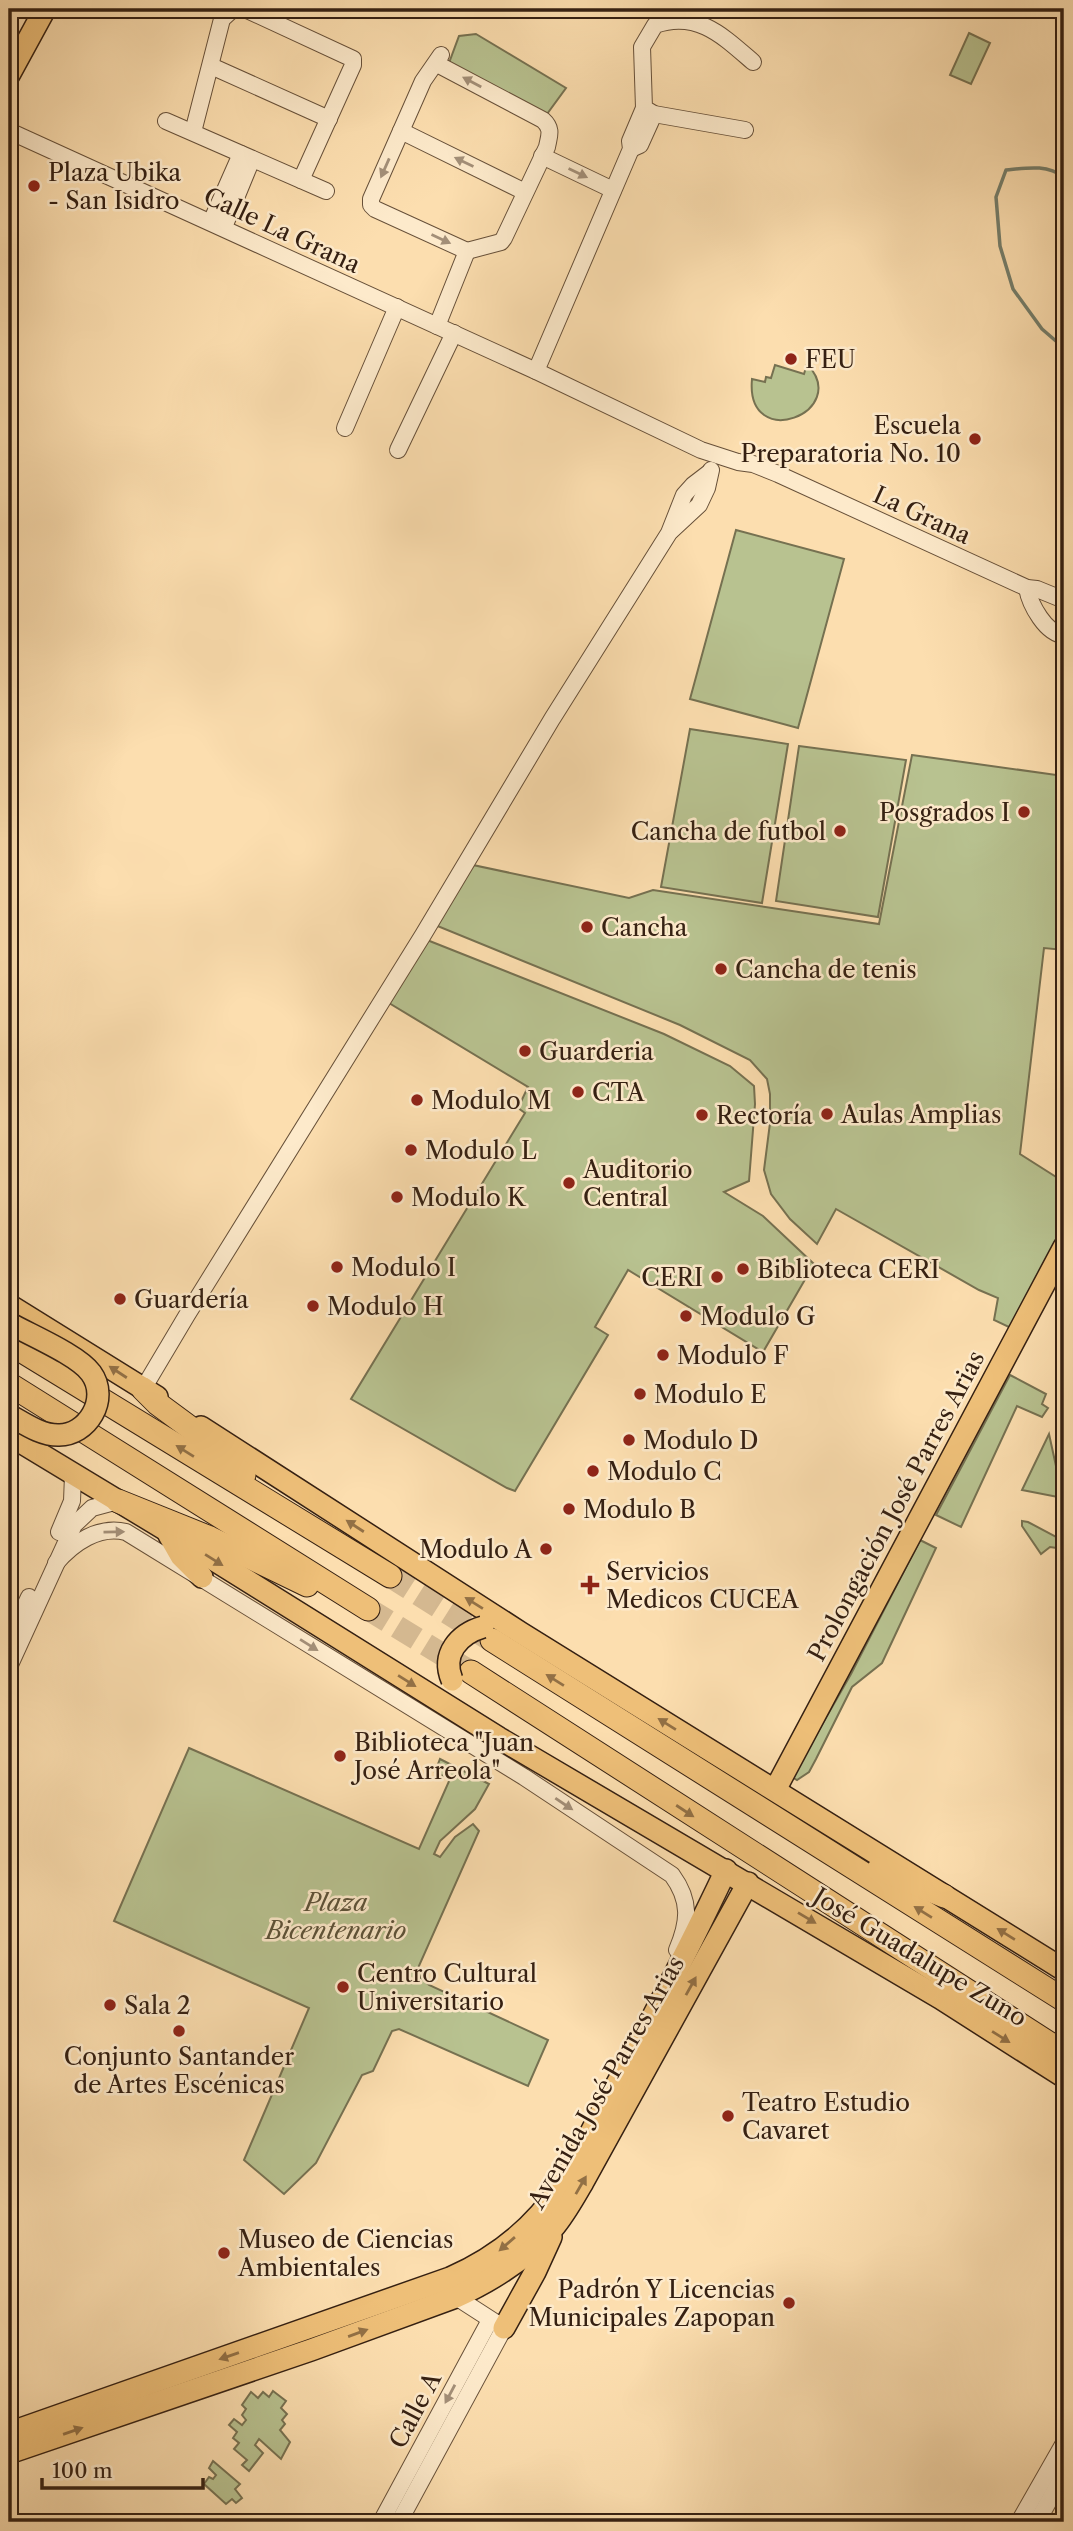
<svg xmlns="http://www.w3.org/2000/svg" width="1073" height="2531" font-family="'Libre Caslon Text',serif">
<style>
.green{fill:#b8c290;stroke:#767151;stroke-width:2}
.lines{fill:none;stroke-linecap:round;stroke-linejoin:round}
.stream{stroke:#757e6b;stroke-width:3.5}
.highway-tunnel{stroke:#d4b890;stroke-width:23;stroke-dasharray:23 11;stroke-linecap:butt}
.minor-casing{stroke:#675039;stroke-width:18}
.major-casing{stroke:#352012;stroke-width:24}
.highway-casing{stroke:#352012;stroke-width:25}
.minor{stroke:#fdeacb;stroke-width:16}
.major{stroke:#eebf78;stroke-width:21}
.highway{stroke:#eebf78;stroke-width:23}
.major-bridge-casing{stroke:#352012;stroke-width:24;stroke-linecap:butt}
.major-bridge{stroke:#eebf78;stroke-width:21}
.oneway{fill:#a38f78}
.oneway2{fill:#927045}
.poi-dot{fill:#8f2418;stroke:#fdeacb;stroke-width:2.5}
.labels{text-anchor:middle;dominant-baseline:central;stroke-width:5;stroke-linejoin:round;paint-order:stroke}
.poi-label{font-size:24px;fill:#352012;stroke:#fdeacb;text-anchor:start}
.street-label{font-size:24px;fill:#352012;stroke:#fdeacb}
.park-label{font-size:24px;font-style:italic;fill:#5c5138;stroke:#fdeacb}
</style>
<rect width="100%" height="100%" fill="#fcdeaf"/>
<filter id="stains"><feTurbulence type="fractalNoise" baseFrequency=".00286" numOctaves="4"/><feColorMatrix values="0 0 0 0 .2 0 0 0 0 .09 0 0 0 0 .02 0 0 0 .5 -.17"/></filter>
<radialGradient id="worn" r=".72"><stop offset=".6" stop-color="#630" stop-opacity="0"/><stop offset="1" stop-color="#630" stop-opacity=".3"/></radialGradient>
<g class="green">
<polygon points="969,33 990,43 971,84 950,75"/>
<polygon points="476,34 566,88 547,114 449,63 459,36"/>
<path d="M807 364C853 412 745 454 752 379L765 382 766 377 771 378 775 365 804 374Z"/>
<polygon points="736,530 844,559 798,728 690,699"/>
<polygon points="690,729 788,744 762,903 661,887"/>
<polygon points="799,746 906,760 878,917 776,901"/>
<polygon points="912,755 1064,776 1064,950 1044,948 1020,1154 1064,1182 1064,1232 1013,1329 994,1320 998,1298 979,1290 836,1209 817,1244 790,1219 771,1194 764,1170 770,1123 770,1094 767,1079 750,1060 680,1025 435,925 468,864 629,898 653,890 879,924"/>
<polygon points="422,938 664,1034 730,1066 754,1086 755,1104 749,1181 724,1192 763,1216 814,1264 763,1352 628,1270 595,1327 608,1335 515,1491 507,1488 351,1399 525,1113 518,1108 528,1087 384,1000"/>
<polygon points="1010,1375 1046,1394 1042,1404 1048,1408 1042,1417 1017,1406 961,1527 936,1515"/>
<polygon points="1049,1434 1063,1498 1022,1490"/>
<polygon points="1022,1521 1028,1522 1064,1541 1064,1549 1050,1547 1041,1554 1022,1526"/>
<polygon points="920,1540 936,1548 882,1663 852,1687 816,1759 809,1772 797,1780 792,1777 851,1674"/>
<polygon points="189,1748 419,1849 450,1779 435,1772 440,1759 489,1784 475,1809 440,1841 434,1854 440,1857 455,1837 473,1824 479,1831 418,1968 420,1977 429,1985 548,2040 528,2086 399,2029 392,2031 373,2071 362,2075 316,2163 284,2194 244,2160 309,2008 114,1921"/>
<polygon points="273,2391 286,2401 281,2408 287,2414 282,2420 285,2424 280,2430 290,2442 281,2459 259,2439 255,2445 263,2453 249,2471 242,2465 247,2460 234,2449 239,2443 233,2438 237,2432 229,2425 234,2419 242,2425 246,2420 242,2415 246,2409 242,2405 251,2392 258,2398 263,2392 269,2397"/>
<polygon points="213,2461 240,2484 235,2489 242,2498 236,2503 232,2499 226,2504 204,2484 209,2477 213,2479 216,2475 209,2468"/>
</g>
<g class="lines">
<path class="stream" d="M1064 177C1046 164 1027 168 1006 170L996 197 1000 246 1013 289 1042 329 1064 348"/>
<g class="highway-tunnel">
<polyline points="390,1576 489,1639"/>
<polyline points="368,1609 471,1672"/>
</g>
<g class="minor-casing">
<g id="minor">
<polyline points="245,9 353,59 353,65 301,180"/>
<polyline points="441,55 423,81 371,199 371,205 375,209 467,251"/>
<path d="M437 64 543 120C553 129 549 136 547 147L504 238 501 242 467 251"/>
<polyline points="211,66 329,119"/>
<polyline points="166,121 326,191"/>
<path d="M745 130 654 114 644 108 642 47 655 25C697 10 723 36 753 62"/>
<polyline points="9,131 536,371 701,450 738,462 753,464 778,474 1027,588 1037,589 1064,600"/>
<polyline points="401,131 525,192"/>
<polyline points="193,132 222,19 233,9"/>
<polyline points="631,149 640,145 654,114"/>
<polyline points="542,156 613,190"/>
<polyline points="211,222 241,154"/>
<polyline points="224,227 252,159"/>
<polyline points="437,326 467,251"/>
<polyline points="536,371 631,149 630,141 644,108"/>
<polyline points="345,428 397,307"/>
<polyline points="398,450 454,333"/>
<polyline points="671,531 699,505 707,488 711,470"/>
<path d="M1027 588C1030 605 1046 634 1064 635"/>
<polyline points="143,1389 187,1315 423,935 552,719 669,533 684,495 693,485 710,472"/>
<polyline points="59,1532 72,1501 73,1475"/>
<path d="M56 1563C73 1543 99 1525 126 1532L524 1777 672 1875C691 1901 689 1922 677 1950"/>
<polyline points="9,1640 29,1597"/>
<polyline points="9,1667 74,1525 92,1508 118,1501"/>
<polyline points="381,2522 490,2320"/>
<polyline points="399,2522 504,2328 456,2297 454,2291"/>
<polyline points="1019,2522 1064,2443"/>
<polyline points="1037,2522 1064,2474"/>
</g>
</g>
<g class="major-casing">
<g id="major">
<polyline points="9,75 45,9"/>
<polyline points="9,1305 157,1397"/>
<polyline points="201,1427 521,1633 1064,1970"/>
<polyline points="9,1435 166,1530 499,1738 940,1998 1064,2077"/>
<polyline points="169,1535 181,1556 202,1577"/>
<polyline points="775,1790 1064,1247"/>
<polyline points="504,2328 535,2272 551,2237"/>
<path d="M9 2433 450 2278C484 2263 515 2242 540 2214 566 2185 583 2147 601 2113 645 2033 687 1953 726 1870"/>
<path d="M9 2453 311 2350 456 2297C493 2280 527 2259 553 2228 565 2214 574 2197 583 2182L748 1883"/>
</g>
</g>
<g class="highway-casing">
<g id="highway">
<polyline points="9,1343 390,1576"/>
<polyline points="9,1384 368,1609"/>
<polyline points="143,1389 158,1404 200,1435 244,1475"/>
<polyline points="118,1501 210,1538 307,1585"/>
<polyline points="492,1640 1064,2000"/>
<polyline points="471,1672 1064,2053"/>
<polyline points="879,1869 944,1896"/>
</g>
</g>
<use href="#minor" class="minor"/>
<use href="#major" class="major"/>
<use href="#highway" class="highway"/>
<g class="major-bridge-casing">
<g id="major-bridge">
<path d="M9 1323C30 1335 78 1355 91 1373 110 1399 87 1436 58 1435 40 1435 24 1423 9 1415"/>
<path d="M452 1680C441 1654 459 1634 483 1627"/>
</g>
</g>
<use href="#major-bridge" class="major-bridge"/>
</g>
<defs><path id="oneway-solid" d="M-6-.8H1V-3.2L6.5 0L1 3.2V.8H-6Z" transform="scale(1.75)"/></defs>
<g class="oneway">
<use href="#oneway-solid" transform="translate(472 82) rotate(-152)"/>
<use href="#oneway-solid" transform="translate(464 162) rotate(-154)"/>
<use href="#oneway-solid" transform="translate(385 168) rotate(114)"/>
<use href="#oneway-solid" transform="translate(578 173) rotate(26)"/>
<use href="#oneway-solid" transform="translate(441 239) rotate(25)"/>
<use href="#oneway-solid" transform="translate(114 1532) rotate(-1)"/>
<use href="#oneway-solid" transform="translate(309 1645) rotate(32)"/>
<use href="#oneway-solid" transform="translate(564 1804) rotate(34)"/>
<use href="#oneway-solid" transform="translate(450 2394) rotate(118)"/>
</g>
<g class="oneway2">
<use href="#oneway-solid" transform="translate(118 1372) rotate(-147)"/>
<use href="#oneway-solid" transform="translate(185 1451) rotate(-148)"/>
<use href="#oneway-solid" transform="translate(355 1526) rotate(-147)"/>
<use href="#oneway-solid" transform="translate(214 1560) rotate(32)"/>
<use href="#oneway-solid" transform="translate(474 1603) rotate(-148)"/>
<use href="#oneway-solid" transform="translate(555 1680) rotate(-148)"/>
<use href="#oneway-solid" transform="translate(407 1681) rotate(32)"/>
<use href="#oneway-solid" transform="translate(667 1724) rotate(-148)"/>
<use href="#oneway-solid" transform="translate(685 1811) rotate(33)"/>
<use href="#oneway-solid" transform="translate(923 1912) rotate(-148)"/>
<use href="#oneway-solid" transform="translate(807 1918) rotate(31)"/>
<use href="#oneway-solid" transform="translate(1006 1934) rotate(-148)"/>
<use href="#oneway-solid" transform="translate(691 1986) rotate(-61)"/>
<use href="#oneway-solid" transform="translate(1001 2037) rotate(32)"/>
<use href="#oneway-solid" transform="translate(581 2185) rotate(-60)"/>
<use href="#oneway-solid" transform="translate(507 2244) rotate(139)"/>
<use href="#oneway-solid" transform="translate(358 2333) rotate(-20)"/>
<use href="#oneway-solid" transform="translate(229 2356) rotate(161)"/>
<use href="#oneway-solid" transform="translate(73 2431) rotate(-19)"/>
</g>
<g class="poi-dot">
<circle cx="34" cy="186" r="7"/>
<circle cx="791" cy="359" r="7"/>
<circle cx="975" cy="439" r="7"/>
<circle cx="1024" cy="812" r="7"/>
<circle cx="840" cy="831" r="7"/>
<circle cx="587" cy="927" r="7"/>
<circle cx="721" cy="969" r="7"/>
<circle cx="525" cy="1051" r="7"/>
<circle cx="578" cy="1092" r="7"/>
<circle cx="417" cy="1100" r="7"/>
<circle cx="827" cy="1114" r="7"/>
<circle cx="702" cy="1115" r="7"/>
<circle cx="411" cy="1150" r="7"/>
<circle cx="569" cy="1183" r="7"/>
<circle cx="397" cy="1197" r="7"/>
<circle cx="337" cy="1267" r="7"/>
<circle cx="743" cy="1269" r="7"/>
<circle cx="717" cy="1277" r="7"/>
<circle cx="120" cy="1299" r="7"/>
<circle cx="313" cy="1306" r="7"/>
<circle cx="686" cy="1316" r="7"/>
<circle cx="663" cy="1355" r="7"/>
<circle cx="640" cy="1394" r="7"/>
<circle cx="629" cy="1440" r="7"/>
<circle cx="593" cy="1471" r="7"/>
<circle cx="569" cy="1509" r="7"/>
<circle cx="546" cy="1549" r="7"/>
<path d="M586.5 1574.5h7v7h7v7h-7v7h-7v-7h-7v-7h7z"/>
<circle cx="340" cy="1756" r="7"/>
<circle cx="343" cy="1987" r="7"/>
<circle cx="110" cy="2005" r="7"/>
<circle cx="179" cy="2031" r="7"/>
<circle cx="728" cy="2116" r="7"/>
<circle cx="224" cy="2253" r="7"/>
<circle cx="789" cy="2303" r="7"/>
</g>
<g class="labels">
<g class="poi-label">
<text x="48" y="172">Plaza Ubika<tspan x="48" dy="28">- San Isidro</tspan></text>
<text x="805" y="359">FEU</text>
<text x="961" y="425" text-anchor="end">Escuela<tspan x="961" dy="28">Preparatoria No. 10</tspan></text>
<text x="1010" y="812" text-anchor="end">Posgrados I</text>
<text x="826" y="831" text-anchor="end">Cancha de futbol</text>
<text x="601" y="927">Cancha</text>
<text x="735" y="969">Cancha de tenis</text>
<text x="539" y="1051">Guarderia</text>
<text x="592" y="1092">CTA</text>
<text x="431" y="1100">Modulo M</text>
<text x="841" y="1114">Aulas Amplias</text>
<text x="716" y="1115">Rectoría</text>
<text x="425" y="1150">Modulo L</text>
<text x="583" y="1169">Auditorio<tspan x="583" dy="28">Central</tspan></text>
<text x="411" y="1197">Modulo K</text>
<text x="351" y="1267">Modulo I</text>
<text x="757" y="1269">Biblioteca CERI</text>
<text x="703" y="1277" text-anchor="end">CERI</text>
<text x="134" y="1299">Guardería</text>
<text x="327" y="1306">Modulo H</text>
<text x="700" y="1316">Modulo G</text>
<text x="677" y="1355">Modulo F</text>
<text x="654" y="1394">Modulo E</text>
<text x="643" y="1440">Modulo D</text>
<text x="607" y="1471">Modulo C</text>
<text x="583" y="1509">Modulo B</text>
<text x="532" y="1549" text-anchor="end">Modulo A</text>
<text x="606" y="1571">Servicios<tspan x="606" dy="28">Medicos CUCEA</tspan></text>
<text x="354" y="1742">Biblioteca "Juan<tspan x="354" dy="28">José Arreola"</tspan></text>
<text x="357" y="1973">Centro Cultural<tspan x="357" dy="28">Universitario</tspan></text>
<text x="124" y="2005">Sala 2</text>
<text x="179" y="2056" text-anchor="middle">Conjunto Santander<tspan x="179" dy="28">de Artes Escénicas</tspan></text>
<text x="742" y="2102">Teatro Estudio<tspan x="742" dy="28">Cavaret</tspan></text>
<text x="238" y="2239">Museo de Ciencias<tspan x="238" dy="28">Ambientales</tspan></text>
<text x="775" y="2289" text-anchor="end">Padrón Y Licencias<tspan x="775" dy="28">Municipales Zapopan</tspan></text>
</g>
<g class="street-label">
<text transform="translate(282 230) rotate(25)">Calle La Grana</text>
<text transform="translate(922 515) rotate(25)">La Grana</text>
<text transform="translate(896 1506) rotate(-62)">Prolongación José Parres Arias</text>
<text transform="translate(920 1957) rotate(31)">José Guadalupe Zuno</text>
<text transform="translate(606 2082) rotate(-60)">Avenida José Parres Arias</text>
<text transform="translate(415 2410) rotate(-62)">Calle A</text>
</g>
<g class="park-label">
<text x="336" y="1902">Plaza<tspan x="336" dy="28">Bicentenario</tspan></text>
</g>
</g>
<rect width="1073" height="2531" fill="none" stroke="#fcdeaf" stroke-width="35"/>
<rect x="10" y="10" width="1052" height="2510" fill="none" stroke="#352012" stroke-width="3.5"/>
<rect x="18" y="18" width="1038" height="2496" fill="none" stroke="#352012" stroke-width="2"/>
<path d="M42 2478v10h161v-10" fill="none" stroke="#352012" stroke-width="3.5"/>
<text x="52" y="2478" font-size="21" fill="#352012" stroke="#fdeacb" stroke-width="5" paint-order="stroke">100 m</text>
<rect width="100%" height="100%" filter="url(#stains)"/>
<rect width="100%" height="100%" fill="url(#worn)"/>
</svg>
